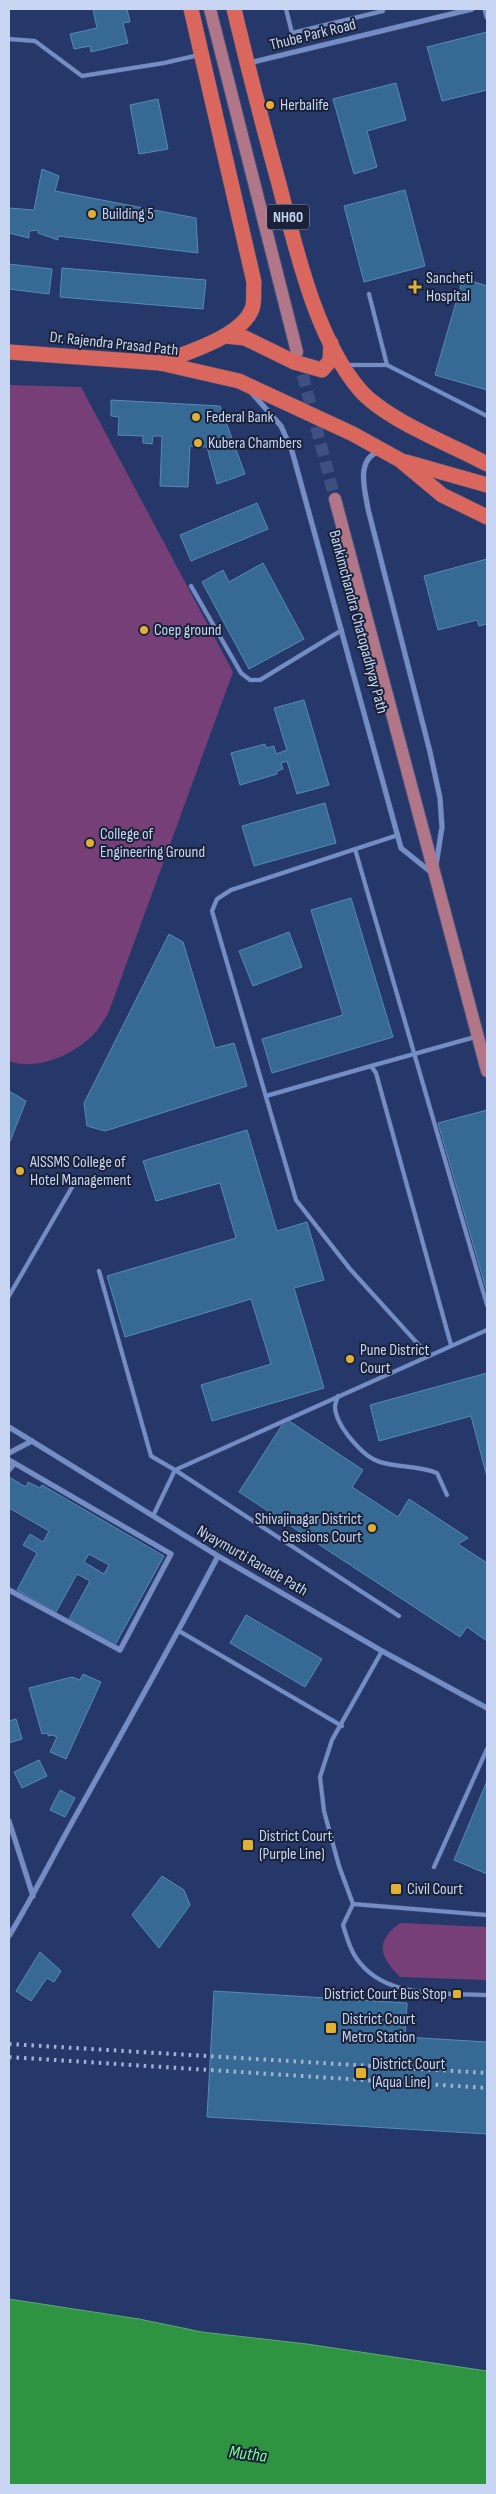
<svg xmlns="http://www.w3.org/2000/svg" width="496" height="2494" font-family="'Sofia Sans Condensed',sans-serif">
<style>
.green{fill:#763f77}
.water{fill:#2e9441;stroke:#5ca876}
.building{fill:#366994;stroke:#568ab7;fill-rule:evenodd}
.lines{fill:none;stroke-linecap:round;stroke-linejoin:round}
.primary-tunnel{stroke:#3e507f;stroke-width:12;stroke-dasharray:12 6;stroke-linecap:butt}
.lane-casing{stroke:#43517b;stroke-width:5}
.street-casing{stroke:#43517b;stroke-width:6}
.primary-casing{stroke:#43517b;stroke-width:14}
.highway-casing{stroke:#43517b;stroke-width:16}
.lane{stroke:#758dc5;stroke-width:4}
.street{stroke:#758dc5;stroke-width:5}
.primary{stroke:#b17687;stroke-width:12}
.highway{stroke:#d9675d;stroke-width:15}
.rail{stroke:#a2b1d3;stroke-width:4;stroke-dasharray:2.5 5;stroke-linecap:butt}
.poi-dot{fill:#dfb034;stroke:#192238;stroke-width:2}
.labels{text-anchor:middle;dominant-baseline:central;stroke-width:4;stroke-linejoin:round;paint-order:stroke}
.shield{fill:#192238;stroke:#939fbb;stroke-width:1}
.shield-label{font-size:15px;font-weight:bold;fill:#c7d5f3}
.street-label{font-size:16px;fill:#c7d5f3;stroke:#192238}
.poi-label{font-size:16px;fill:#c7d5f3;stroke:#192238;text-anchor:start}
.water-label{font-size:18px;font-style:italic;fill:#7ffa8f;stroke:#192238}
</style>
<rect width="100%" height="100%" fill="#26386a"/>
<g class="green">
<path d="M9 385 81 387 233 672 108 1014C103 1021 98 1031 92 1036 71 1056 36 1071 9 1061Z"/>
<path d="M400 1923 487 1927V1980L400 1977C380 1957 374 1942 400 1923Z"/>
</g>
<polygon class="water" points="9,2299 139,2319 202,2332 307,2344 487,2371 487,2485 9,2485"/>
<g class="building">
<polygon points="93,9 127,9 130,22 123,23 128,43 91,52 90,46 74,49 70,34 97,28"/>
<polygon points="487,32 487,90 442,101 427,47"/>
<polygon points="396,83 406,120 367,131 377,167 354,174 333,99"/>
<polygon points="158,99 168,149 139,154 130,105"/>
<polygon points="42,169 59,176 55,191 196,218 198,253 58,236 58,240 38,233 38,230 29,231 29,238 9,233 9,208 34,210"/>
<polygon points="405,190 425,266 364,282 344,206"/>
<polygon points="9,264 52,269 49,294 9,289"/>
<polygon points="62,268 206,280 203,309 60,297"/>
<polygon points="463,278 487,286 487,390 435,375"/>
<polygon points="111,400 220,406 245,474 217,484 207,447 190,446 188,487 160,486 162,436 153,436 152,444 143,443 143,436 118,435 119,417 111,416"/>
<polygon points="257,503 268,529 191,561 180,535"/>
<polygon points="487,559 487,624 479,626 477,620 438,630 424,576"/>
<polygon points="263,563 304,639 249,669 202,582 223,570 229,582"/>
<polygon points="304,700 329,785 297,794 287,761 281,763 283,769 277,771 277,774 240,785 231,753 265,744 266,748 274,746 276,754 287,750 274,708"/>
<polygon points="325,803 336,843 254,866 242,826"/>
<polygon points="351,898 393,1037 272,1073 262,1039 343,1015 311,910"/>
<polygon points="289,932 302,967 253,986 239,951"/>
<polygon points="169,934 183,942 215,1048 234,1043 247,1086 105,1131 87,1126 84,1103"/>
<polygon points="9,1091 26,1101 9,1144"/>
<polygon points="487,1110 487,1292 438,1123"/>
<polygon points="247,1130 277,1231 307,1222 324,1280 294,1288 324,1388 212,1421 201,1385 271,1364 251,1299 125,1337 107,1276 236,1238 220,1183 156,1201 143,1161"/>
<polygon points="487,1373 487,1477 471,1416 379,1441 370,1405"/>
<polygon points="286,1419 363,1470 352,1487 398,1517 409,1499 468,1538 458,1544 487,1563 487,1641 467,1627 460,1637 239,1492"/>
<path d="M9 1477 26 1487 28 1482 40 1488 42 1485 164 1556 115 1645 69 1619 90 1581 77 1574 56 1612 17 1590 37 1553 23 1545 30 1534 43 1542 49 1531 9 1508ZM89 1554 109 1565 104 1574 84 1562Z"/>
<polygon points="246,1615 322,1659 305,1687 230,1643"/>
<polygon points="83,1674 101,1682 66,1759 50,1752 57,1737 52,1735 48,1736 48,1733 42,1734 29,1688 72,1677 80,1680"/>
<polygon points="16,1719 22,1739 9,1743 9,1721"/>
<polygon points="39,1760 47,1776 22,1788 14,1772"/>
<polygon points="487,1781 487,1874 454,1860"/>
<polygon points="60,1790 75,1798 65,1817 50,1810"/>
<polygon points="162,1876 184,1890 190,1905 159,1948 132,1915"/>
<polygon points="40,1952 61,1971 54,1982 47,1978 31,2001 16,1991"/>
<polygon points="214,1991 407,2003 405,2037 487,2042 487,2134 207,2117"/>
</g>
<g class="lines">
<polyline class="primary-tunnel" points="298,357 335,499"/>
<g class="lane-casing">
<g id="lane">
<polyline points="286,9 292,33 383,11"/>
<polyline points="9,39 35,41 82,76 164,63 199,55"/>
<polyline points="369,294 387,365"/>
<polyline points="347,365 387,365 487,416"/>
<polyline points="191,586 241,673 250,680 260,680 342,630"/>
<polyline points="398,835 231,890 217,899 212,911 296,1200 350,1269 428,1355"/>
<polyline points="355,849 487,1305"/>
<polyline points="371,1066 475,1037"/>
<polyline points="266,1096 371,1066 376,1073 451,1345"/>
<polyline points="99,1271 151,1456 175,1470 399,1616"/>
<polyline points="9,1296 75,1182"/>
<path d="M338 1396C337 1399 335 1404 335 1407 336 1426 363 1457 380 1462 399 1468 418 1465 437 1473L447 1495"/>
<polyline points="153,1516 175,1470 487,1330"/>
<polyline points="179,1631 342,1726"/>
<path d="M382 1651 332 1740 320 1777 324 1811 339 1866 353 1904 343 1925C347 1938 351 1953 360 1963 389 1999 446 1993 487 1995"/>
<polyline points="434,1867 487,1749"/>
<polyline points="353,1904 487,1915"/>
</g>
</g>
<g class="street-casing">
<g id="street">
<polyline points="485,9 487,17"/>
<polyline points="249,63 472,9"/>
<polyline points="251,392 281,426 292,451 401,848 432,873"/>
<path d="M380 451C355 459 365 490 368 509L430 752 440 798 442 827 436 865"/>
<polyline points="9,1427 218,1556 382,1651 487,1708"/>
<polyline points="9,1453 32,1441"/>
<polyline points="9,1460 171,1554 120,1650 9,1590"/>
<polyline points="9,1470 14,1464"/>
<polyline points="9,1821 33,1896"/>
<path d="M9 1936C34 1895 55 1852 79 1810 126 1726 173 1642 218 1556"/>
</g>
</g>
<g class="primary-casing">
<g id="primary">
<polyline points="210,9 297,352"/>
<polyline points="335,499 487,1071"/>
</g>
</g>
<g class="highway-casing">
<g id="highway">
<path d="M234 9C248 68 263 126 279 184 296 249 316 339 360 390 386 420 452 445 487 464"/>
<polyline points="225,336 245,338 294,362 322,370 330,361 331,343"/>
<polyline points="9,352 160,363 239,381 353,434 400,460 442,495 487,517"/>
<path d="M160 363C186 353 241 337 252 309 255 302 253 290 254 282L191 9"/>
<polyline points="406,462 487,485"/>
</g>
</g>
<use href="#lane" class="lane"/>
<use href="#street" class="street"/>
<use href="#primary" class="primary"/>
<use href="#highway" class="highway"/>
<g class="rail">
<polyline points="9,2044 487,2073"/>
<polyline points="9,2057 487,2088"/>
</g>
</g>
<g class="poi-dot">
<circle cx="270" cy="105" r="5"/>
<circle cx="92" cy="214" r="5"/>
<path d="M412.5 279.5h5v5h5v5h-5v5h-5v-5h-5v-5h5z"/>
<circle cx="196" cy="417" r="5"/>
<circle cx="198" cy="443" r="5"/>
<circle cx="144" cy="630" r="5"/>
<circle cx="90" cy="843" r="5"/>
<circle cx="20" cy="1171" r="5"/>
<circle cx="350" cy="1359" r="5"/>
<circle cx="372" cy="1528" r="5"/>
<rect x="242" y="1839" width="12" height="12" rx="2.5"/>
<rect x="390" y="1883" width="12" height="12" rx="2.5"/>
<rect x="452" y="1989" width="10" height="10" rx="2.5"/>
<rect x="325" y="2022" width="12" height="12" rx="2.5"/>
<rect x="355" y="2067" width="12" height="12" rx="2.5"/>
</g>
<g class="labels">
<rect class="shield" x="267" y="204.5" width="42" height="25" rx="4"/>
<g class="shield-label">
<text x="288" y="217">NH60</text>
</g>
<g class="street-label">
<text transform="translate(313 35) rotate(-14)">Thube Park Road</text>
<text transform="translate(114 344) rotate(6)">Dr. Rajendra Prasad Path</text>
<text transform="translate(358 622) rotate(75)">Bankimchandra Chatopadhyay Path</text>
<text transform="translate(252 1561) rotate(30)">Nyaymurti Ranade Path</text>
</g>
<g class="poi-label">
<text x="280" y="105">Herbalife</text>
<text x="102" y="214">Building 5</text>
<text x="426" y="278">Sancheti<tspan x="426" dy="18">Hospital</tspan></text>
<text x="206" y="417">Federal Bank</text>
<text x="208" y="443">Kubera Chambers</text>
<text x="154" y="630">Coep ground</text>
<text x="100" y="834">College of<tspan x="100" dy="18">Engineering Ground</tspan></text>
<text x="30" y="1162">AISSMS College of<tspan x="30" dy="18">Hotel Management</tspan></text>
<text x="360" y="1350">Pune District<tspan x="360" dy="18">Court</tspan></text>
<text x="362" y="1519" text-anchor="end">Shivajinagar District<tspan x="362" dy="18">Sessions Court</tspan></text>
<text x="259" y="1836">District Court<tspan x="259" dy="18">(Purple Line)</tspan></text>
<text x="407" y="1889">Civil Court</text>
<text x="447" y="1994" text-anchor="end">District Court Bus Stop</text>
<text x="342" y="2019">District Court<tspan x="342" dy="18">Metro Station</tspan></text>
<text x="372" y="2064">District Court<tspan x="372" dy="18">(Aqua Line)</tspan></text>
</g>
<g class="water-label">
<text transform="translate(248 2454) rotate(7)">Mutha</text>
</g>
</g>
<rect width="496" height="2494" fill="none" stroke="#c7d5f3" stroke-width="20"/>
</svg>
